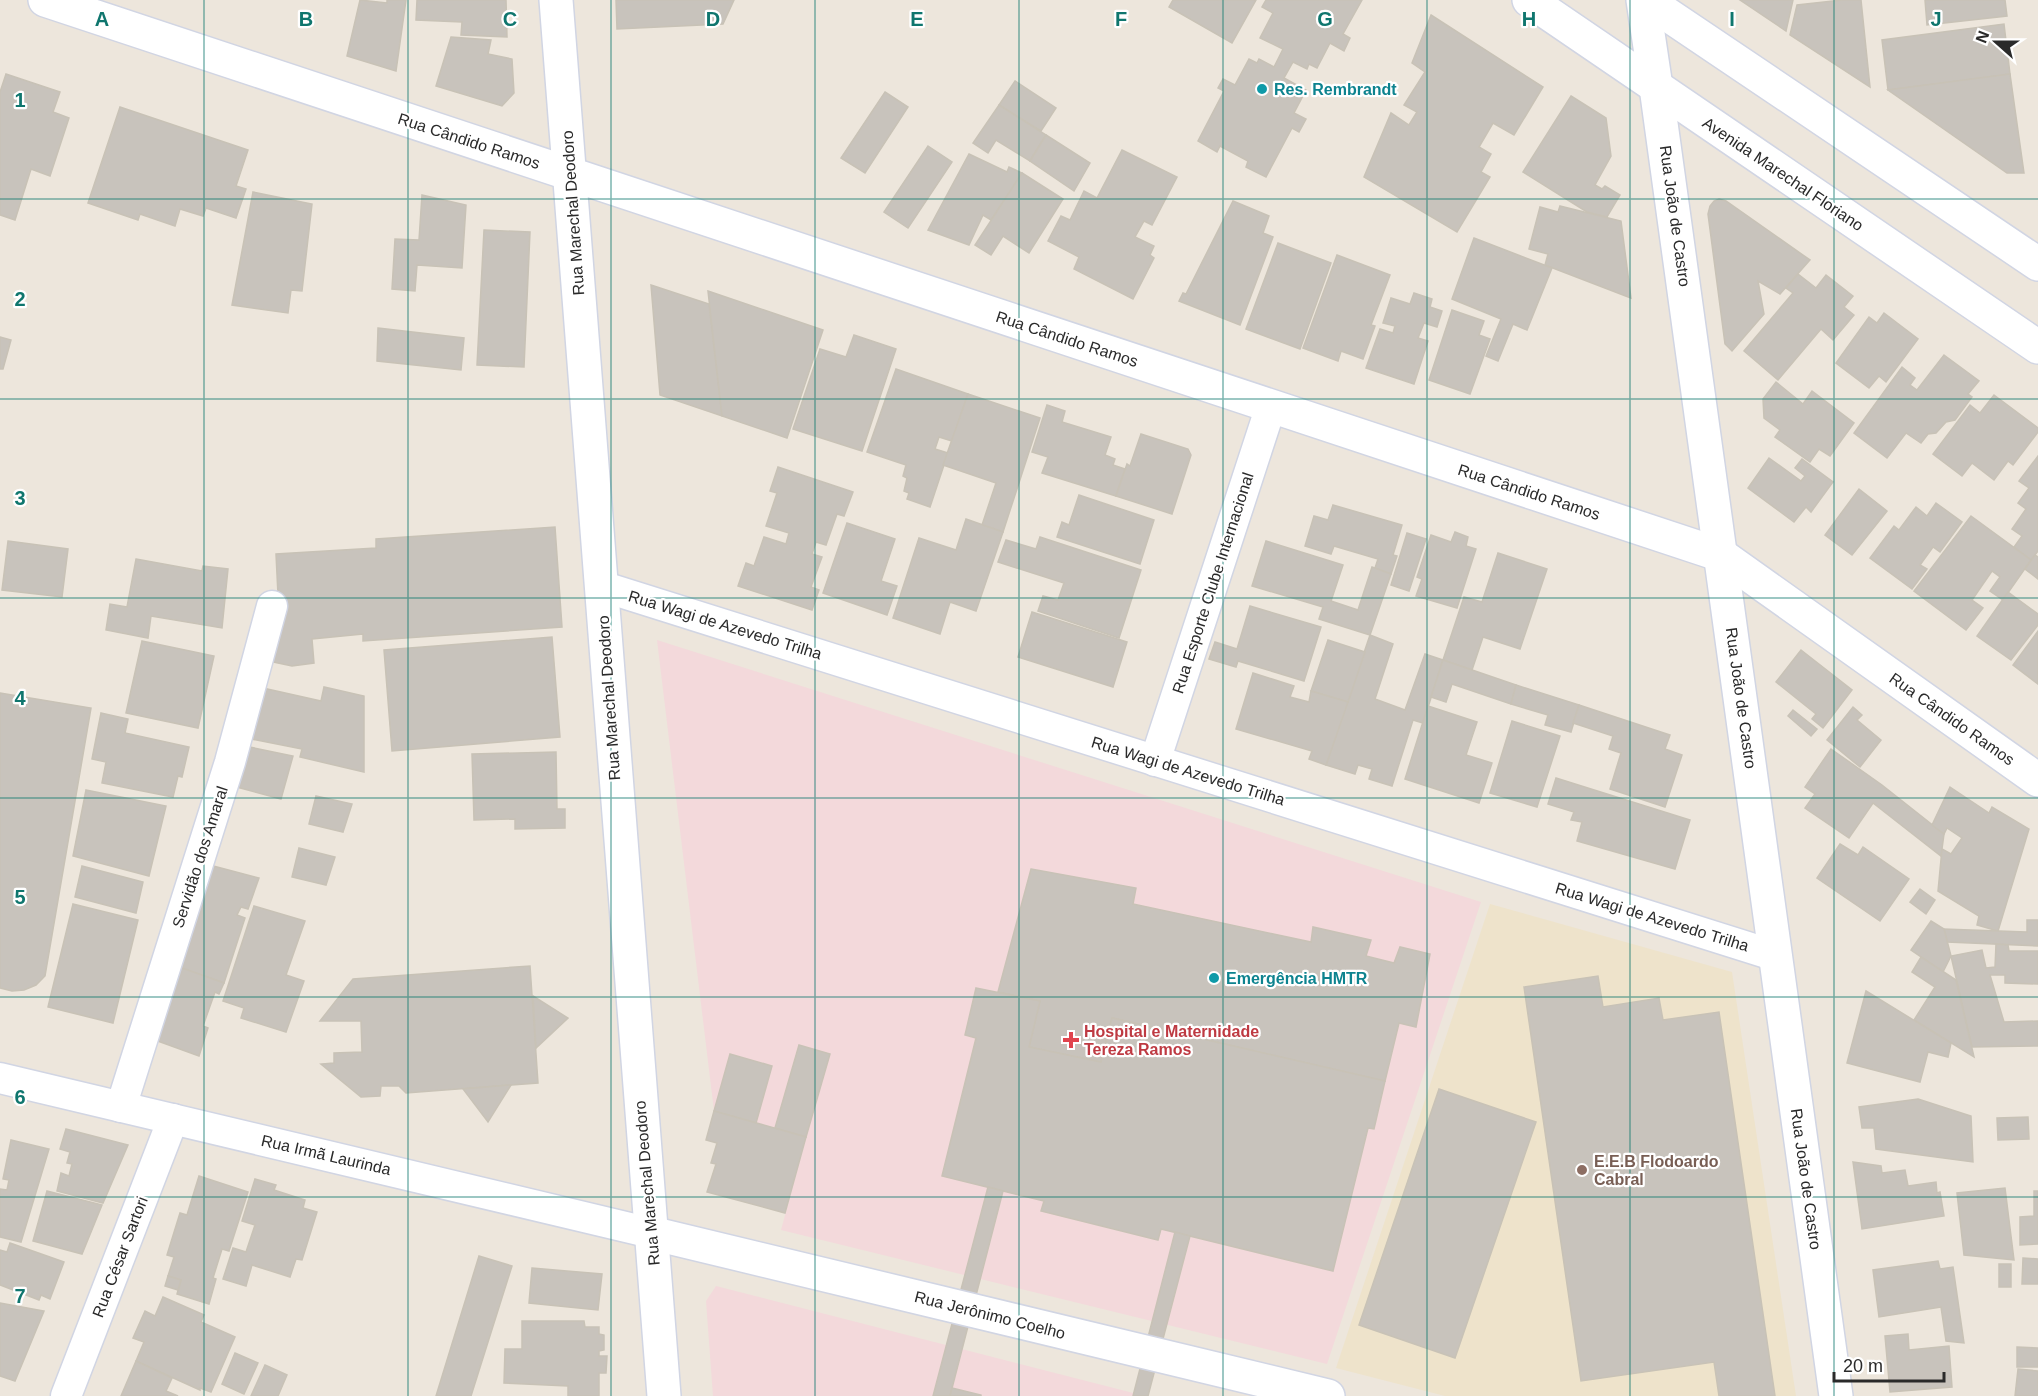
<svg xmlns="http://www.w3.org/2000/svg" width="2038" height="1396" font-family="Helvetica,sans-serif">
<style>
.education{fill:#eee3cb}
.medical{fill:#f3d9db}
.building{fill:#c8c3bc;stroke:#c8c2b6;stroke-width:1.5}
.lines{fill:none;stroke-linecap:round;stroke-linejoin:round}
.minor-casing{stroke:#d1d5e3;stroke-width:33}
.tertiary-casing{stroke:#d1d5e3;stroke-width:36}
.secondary-casing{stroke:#d1d5e3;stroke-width:36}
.minor{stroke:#fff;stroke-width:30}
.tertiary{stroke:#fff;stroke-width:33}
.secondary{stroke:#fff;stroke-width:33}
.grid{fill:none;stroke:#0f766e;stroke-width:1.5;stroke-opacity:0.55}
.culture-dot{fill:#0f9aa8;stroke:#fff;stroke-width:2}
.health-dot{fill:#e0444e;stroke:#fff;stroke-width:2}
.education-dot{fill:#8d6e63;stroke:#fff;stroke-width:2}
.labels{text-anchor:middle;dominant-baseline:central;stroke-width:4.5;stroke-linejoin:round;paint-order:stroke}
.culture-label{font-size:16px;font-weight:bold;fill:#0d838f;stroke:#fff;text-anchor:start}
.street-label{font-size:16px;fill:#2a2a2a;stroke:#fff}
.health-label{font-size:16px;font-weight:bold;fill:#be3a42;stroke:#fff;text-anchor:start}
.education-label{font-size:16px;font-weight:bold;fill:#785e54;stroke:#fff;text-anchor:start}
.grid-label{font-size:20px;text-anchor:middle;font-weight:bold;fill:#0f766e;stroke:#fff;stroke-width:4.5;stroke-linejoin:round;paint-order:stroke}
</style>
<rect width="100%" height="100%" fill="#ede6dc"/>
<polygon class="education" points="1490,904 1732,972 1796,1396 1445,1396 1336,1368"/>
<g class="medical">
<polygon points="657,640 1481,902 1327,1364 781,1230 806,1137 714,1111"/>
<polygon points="716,1286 1145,1396 713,1396 706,1301"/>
</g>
<g class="building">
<polygon points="360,0 387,3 387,0 406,0 396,71 347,56"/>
<polygon points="417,0 506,0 507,37 461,35 462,22 416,20"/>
<polygon points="616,0 734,0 723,24 617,29"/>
<polygon points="1173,0 1256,0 1232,43 1169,7"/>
<polygon points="1266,0 1362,0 1343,34 1350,38 1344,51 1330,43 1317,68 1309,64 1307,69 1293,62 1284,78 1306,90 1294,113 1306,119 1299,132 1292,128 1266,177 1246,167 1248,161 1220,146 1217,152 1198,141 1224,91 1218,88 1223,79 1235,85 1249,59 1257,63 1259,59 1274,67 1283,49 1260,38 1273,13 1262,7"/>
<polygon points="1740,0 1793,0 1786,31"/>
<polygon points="1842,0 1861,0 1870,87 1790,35 1797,5"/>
<polygon points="1925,0 2005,0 2007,16 1927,25"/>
<polygon points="1431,15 1543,87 1514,135 1493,123 1479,147 1491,154 1481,172 1490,177 1457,232 1364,177 1391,113 1409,125 1417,112 1404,105 1425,72 1412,63"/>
<polygon points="2004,24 2010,74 1888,90 1882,40"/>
<polygon points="451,37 491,40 488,54 512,59 514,93 502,106 436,86"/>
<polygon points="6,74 60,92 53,112 69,118 50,176 31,169 15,220 0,215 0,92"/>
<polygon points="2010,74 2024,173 2007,173 1888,90"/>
<polygon points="1015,81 1056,108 1041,131 999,105"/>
<polygon points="885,92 908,107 865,173 841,158"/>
<polygon points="1571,96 1606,118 1611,156 1595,185 1602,189 1605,186 1620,195 1607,217 1587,212 1523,172"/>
<polygon points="999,105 1046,135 1030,161 996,140 988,153 973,143"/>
<polygon points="120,107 248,150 236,186 246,189 236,218 206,208 203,216 180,209 175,226 140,214 138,220 88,203"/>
<polygon points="1046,135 1090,163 1074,191 1030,161"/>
<polygon points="928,146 952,162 908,228 884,212"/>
<polygon points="1122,150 1177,177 1152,225 1144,221 1135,237 1154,246 1150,255 1154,258 1133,299 1074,269 1079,257 1048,241 1061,216 1070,220 1084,191 1097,198"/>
<polygon points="969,154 1007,172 1009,167 1022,173 991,220 983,215 969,245 928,230"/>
<polygon points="1022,173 1063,199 1029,253 1003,236 991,255 975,245"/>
<polygon points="253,192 312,204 302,291 291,290 288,313 232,305"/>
<polygon points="422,195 466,205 462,268 417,265 415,291 392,289 395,239 419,240"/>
<polygon points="1719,199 1726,201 1810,260 1780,294 1758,281 1764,314 1732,351 1725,344 1708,214 1710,206 1714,201"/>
<polygon points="1233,201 1269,216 1263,233 1273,237 1240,325 1179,301 1183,293 1186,294"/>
<polygon points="1560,206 1621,221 1631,298 1545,265 1548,254 1529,249 1540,207 1558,212"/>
<polygon points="484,230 530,232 524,367 477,365"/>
<polygon points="1474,238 1552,268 1527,330 1513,324 1498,361 1486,356 1501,319 1452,299"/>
<polygon points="1278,243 1331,263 1300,349 1246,329"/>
<polygon points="1337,255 1390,275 1371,325 1375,326 1363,359 1341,351 1338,361 1303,348"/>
<polygon points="1798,274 1816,288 1826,275 1853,296 1844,307 1854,315 1833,340 1821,329 1778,380 1744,351 1793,293 1786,288"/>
<polygon points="651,285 709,304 722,416 660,395"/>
<polygon points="708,291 823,330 787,438 722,416"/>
<polygon points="1414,293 1432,299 1430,307 1442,311 1437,327 1424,323 1418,338 1428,341 1414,384 1366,368 1380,329 1393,333 1395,326 1383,323 1391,298 1410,304"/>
<polygon points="1452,310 1484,321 1479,335 1490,339 1470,394 1429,380"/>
<polygon points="1884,313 1918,339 1886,382 1879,376 1869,388 1836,363 1869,317 1877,323"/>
<polygon points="378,328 464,338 461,370 377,361"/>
<polygon points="854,335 896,349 862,451 793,429 820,349 846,357"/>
<polygon points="0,337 11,340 3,369 0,369"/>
<polygon points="1944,355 1979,381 1968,394 1972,397 1955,420 1946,422 1936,433 1928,434 1921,443 1906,433 1887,458 1854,433 1902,367 1915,378 1910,385 1917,390"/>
<polygon points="896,369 968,394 952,441 939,437 935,449 948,453 930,507 907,499 909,493 904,491 907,478 903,476 906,465 867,452"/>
<polygon points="1776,382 1803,404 1812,391 1854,423 1830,456 1819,449 1810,462 1775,437 1780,430 1764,418 1763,399"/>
<polygon points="968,394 1040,418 1003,532 982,525 996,483 943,465"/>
<polygon points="1994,395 2038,428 2038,432 2013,465 2008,461 1994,480 1972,463 1962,476 1933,454 1970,405 1980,413"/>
<polygon points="1047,405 1065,411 1062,422 1111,437 1105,455 1115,459 1113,465 1125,469 1116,496 1042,473 1048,457 1032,452"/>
<polygon points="1141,434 1188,449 1191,455 1172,514 1116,496 1127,464 1130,466"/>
<polygon points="2038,456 2038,551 2031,560 2014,547 2022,536 2012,529 2026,509 2018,503 2029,488 2019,481"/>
<polygon points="1769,458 1801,481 1805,476 1795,468 1802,459 1833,482 1811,512 1806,507 1794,522 1748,488"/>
<polygon points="778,467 853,492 844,516 837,514 826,545 816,542 812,554 822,557 811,587 819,590 812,610 738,586 746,563 754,566 764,537 786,544 789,533 766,526 777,493 770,491"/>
<polygon points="1859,489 1887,511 1852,555 1825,535"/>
<polygon points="1079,495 1154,520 1140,564 1057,537 1062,522 1069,525"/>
<polygon points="1936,503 1962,522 1940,552 1933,547 1920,565 1927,569 1912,589 1870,558 1894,526 1899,530 1916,507 1927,516"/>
<polygon points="1333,505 1402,525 1393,555 1397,556 1391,574 1375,568 1378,559 1334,546 1331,554 1305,546 1314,516 1328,520"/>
<polygon points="1971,516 2031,560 2003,600 1990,591 2000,577 1992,571 1972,600 1983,608 1966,630 1914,591"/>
<polygon points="966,519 1003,532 976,611 950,602 940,634 893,618 919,538 956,550"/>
<polygon points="847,523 895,539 881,581 897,586 887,615 823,593"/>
<polygon points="555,527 562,627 363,641 363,634 312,639 314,663 292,666 268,661 267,636 280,636 276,554 376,548 376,539"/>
<polygon points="1455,532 1468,537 1466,546 1476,549 1457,608 1416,596 1422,579 1417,577 1431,535 1451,542"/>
<polygon points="1407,533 1426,539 1409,591 1391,585"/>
<polygon points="1040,537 1141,570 1119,638 1038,611 1043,596 1058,600 1064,583 998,562 1006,540 1036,549"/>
<polygon points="8,541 68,549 62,597 2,590"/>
<polygon points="1266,541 1343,565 1331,601 1358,610 1372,567 1391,574 1370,635 1319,619 1323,607 1252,586"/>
<polygon points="1498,553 1547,569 1520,649 1483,637 1472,670 1443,660 1464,597 1482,602"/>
<polygon points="2035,555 2038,557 2038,579 2025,569"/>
<polygon points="136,559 202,571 203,566 228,569 222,628 151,616 148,638 106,630 110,604 127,607"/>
<polygon points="2008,592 2038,614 2038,625 2011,660 1977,636"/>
<polygon points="1250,606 1321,627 1304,681 1238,661 1236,667 1209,659 1215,642 1237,649"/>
<polygon points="1032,612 1127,642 1113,687 1018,657"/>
<polygon points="2038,631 2038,684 2013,665"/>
<polygon points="1370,635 1393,644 1375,699 1405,710 1425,654 1443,660 1423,723 1413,720 1392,786 1369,779 1372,769 1358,765 1355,774 1326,765"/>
<polygon points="552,637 560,737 392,751 384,650"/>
<polygon points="1328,640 1365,652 1348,702 1311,691"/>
<polygon points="142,641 214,656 198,728 126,713"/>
<polygon points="1801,650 1852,690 1823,728 1812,719 1816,714 1776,682"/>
<polygon points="1443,660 1516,685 1511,704 1452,684 1446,702 1431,697"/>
<polygon points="1253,673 1294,686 1290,697 1309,702 1311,691 1348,702 1326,765 1309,759 1312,751 1236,729"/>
<polygon points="1516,685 1579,705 1571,732 1545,725 1548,715 1511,704"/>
<polygon points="254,686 321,701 324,687 364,696 364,772 300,757 302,749 241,737"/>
<polygon points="0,693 91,708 45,976 36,985 24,990 12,991 0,988"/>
<polygon points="1579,705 1670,735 1665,749 1682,755 1665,807 1610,789 1621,753 1609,749 1613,736 1573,723"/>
<polygon points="1428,706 1477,722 1466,755 1492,763 1479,803 1405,779"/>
<polygon points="1853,707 1862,715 1857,720 1881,740 1860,767 1827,740"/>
<polygon points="1793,710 1817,729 1811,736 1788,716"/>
<polygon points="101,713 128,719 125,733 189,747 182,777 178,776 173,797 102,783 106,762 92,759"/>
<polygon points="1512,721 1560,736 1537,807 1490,793"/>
<polygon points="240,745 293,756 281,799 229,785"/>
<polygon points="1831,749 1882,785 1944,834 1941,856 1873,803 1849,838 1805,808 1815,794 1805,787"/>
<polygon points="556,752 557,809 565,809 565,828 515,829 515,819 474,820 472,754"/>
<polygon points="1556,778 1690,820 1675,869 1577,841 1582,822 1571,820 1574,812 1548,804"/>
<polygon points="1950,787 1989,813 1992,807 2029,829 1998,931 1977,925 1979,916 1938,891 1942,849 1951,854 1962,838 1947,828 1944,834 1932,825"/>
<polygon points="86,790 166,806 149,876 73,856"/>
<polygon points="316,796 352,804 343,832 309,824"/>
<polygon points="1840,844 1858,855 1863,847 1909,879 1880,921 1817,878"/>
<polygon points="299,848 335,857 326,885 292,877"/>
<polygon points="202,863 259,878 248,909 241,907 237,915 245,918 224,983 181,968 189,944 176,939"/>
<polygon points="82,866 143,882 136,913 75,897"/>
<polygon points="1031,869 1136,888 1133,904 1311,942 1313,927 1371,940 1366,956 1394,963 1400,947 1430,954 1416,1027 1399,1023 1385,1081 1112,1018 1101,1062 1029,1047 1040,1001 998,992"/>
<polygon points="1920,889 1935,900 1926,914 1910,902"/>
<polygon points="73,904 138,920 113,1023 48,1007"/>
<polygon points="254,906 305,921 286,975 304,981 286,1032 241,1018 244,1008 223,1001"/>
<polygon points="2027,920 2038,920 2038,946 1947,942 1944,929 2027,932"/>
<polygon points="1931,921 1944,929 1951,956 1943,972 1911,950"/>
<polygon points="1996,944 2008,945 2009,951 2038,951 2038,984 2005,983 2005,975 1990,975 2004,1022 2038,1021 2038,1046 1972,1047 1951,956 1982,950 1986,968 1995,967"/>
<polygon points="1921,957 1956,980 1974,1057 1914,1020 1935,987 1912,972"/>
<polygon points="171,964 224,983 219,994 215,992 203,1026 208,1028 199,1056 144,1036"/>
<polygon points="530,966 538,1083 406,1093 399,1086 381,1086 380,1096 361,1097 321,1064 334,1063 334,1053 362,1052 361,1021 320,1021 353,979"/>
<polygon points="1598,976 1603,1007 1659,998 1663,1020 1719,1012 1775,1396 1719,1396 1714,1362 1581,1381 1524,987"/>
<polygon points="976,988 1040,1001 1029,1047 1101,1062 1112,1018 1385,1081 1374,1129 1368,1128 1333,1271 1161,1229 1158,1240 1041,1211 1044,1201 942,1176 976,1038 965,1035"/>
<polygon points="1866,991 1951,1043 1948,1057 1928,1052 1920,1082 1847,1063"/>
<polygon points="533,996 568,1018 536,1048"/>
<polygon points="799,1045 830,1054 806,1137 775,1128"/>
<polygon points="730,1054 772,1066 756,1123 714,1111"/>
<polygon points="511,1085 488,1122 463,1089"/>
<polygon points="1439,1089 1536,1122 1455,1358 1359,1325"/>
<polygon points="1918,1099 1971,1116 1973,1162 1876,1149 1874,1128 1862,1128 1859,1107"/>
<polygon points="714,1111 806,1137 785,1213 707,1192 716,1164 711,1163 717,1143 706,1140"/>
<polygon points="2028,1117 2029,1139 1998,1140 1997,1118"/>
<polygon points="66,1129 128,1145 103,1203 57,1191 61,1173 69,1176 72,1164 67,1163 70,1152 60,1149"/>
<polygon points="11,1140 49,1149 21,1242 0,1237 0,1189 7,1190 9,1180 3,1179"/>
<polygon points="1853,1162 1881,1166 1882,1173 1905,1170 1908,1186 1936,1182 1937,1193 1940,1192 1944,1216 1862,1229"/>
<polygon points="199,1176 248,1192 229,1251 222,1249 213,1278 216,1279 209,1304 177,1294 181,1280 168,1276 174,1257 167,1255 180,1213 187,1215"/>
<polygon points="255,1179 276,1185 274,1190 305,1200 303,1208 317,1212 302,1260 296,1259 290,1277 252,1265 246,1286 223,1279 233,1248 246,1252 255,1225 242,1221"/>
<polygon points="988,1187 1003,1191 950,1396 933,1396"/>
<polygon points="2005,1188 2014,1260 1964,1255 1957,1193"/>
<polygon points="47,1191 102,1205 82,1254 33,1241"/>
<polygon points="2034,1191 2038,1191 2038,1244 2020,1245 2020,1217 2034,1216"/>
<polygon points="1175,1232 1190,1236 1148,1396 1133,1396"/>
<polygon points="10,1243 64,1262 50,1299 41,1295 39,1300 0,1285 0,1250 7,1252"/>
<polygon points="479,1256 512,1266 471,1396 436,1396"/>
<polygon points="2023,1258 2038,1259 2038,1284 2022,1284"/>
<polygon points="1938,1261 1940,1269 1953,1267 1964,1343 1946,1341 1941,1307 1879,1317 1873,1270"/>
<rect x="1999" y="1264" width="12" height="23"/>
<polygon points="532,1268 602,1274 598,1310 529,1303"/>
<polygon points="168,1276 181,1280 178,1290 165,1286"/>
<polygon points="163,1297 204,1315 201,1322 235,1337 211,1392 200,1388 200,1390 136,1361 144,1342 133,1338 145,1311 155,1316"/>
<polygon points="0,1303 44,1311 15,1381 0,1376"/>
<polygon points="522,1321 584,1321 585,1327 599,1327 599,1334 604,1335 604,1350 599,1351 599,1356 607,1356 606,1373 599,1373 599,1396 568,1396 568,1386 504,1383 505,1349 522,1349"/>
<polygon points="1908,1334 1909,1350 1949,1346 1952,1387 1890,1392 1885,1336"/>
<polygon points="2017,1347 2038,1348 2038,1367 2017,1367"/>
<polygon points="235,1353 258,1363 244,1394 222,1384"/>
<polygon points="136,1361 172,1378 166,1391 178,1396 121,1396"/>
<polygon points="265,1365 287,1375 278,1396 251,1396"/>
<polygon points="2018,1369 2038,1371 2038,1396 2015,1396"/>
<polygon points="952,1388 981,1395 981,1396 950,1396"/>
</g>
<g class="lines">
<g class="minor-casing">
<g id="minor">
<polyline points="601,586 1776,956"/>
<polyline points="1155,761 1271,406"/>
<polyline points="0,1078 651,1233"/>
<polyline points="121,1107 230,762 272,606"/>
<polyline points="66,1396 173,1119"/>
</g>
</g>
<g class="tertiary-casing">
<g id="tertiary">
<polyline points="45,0 1721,555 2038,780"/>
<polyline points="1656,87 1836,1396"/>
<polyline points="651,1233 1328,1396"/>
</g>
</g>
<g class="secondary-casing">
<g id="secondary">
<polyline points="556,0 664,1396"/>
<polyline points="1529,0 2038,347"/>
<polyline points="1643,0 1656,87"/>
<polyline points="1646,0 2038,264"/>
</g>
</g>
<use href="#minor" class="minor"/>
<use href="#tertiary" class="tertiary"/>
<use href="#secondary" class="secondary"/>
</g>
<path class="grid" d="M204 0V1396M408 0V1396M611 0V1396M815 0V1396M1019 0V1396M1223 0V1396M1427 0V1396M1630 0V1396M1834 0V1396M0 199H2038M0 399H2038M0 598H2038M0 798H2038M0 997H2038M0 1197H2038"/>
<g class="culture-dot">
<circle cx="1262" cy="89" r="6"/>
<circle cx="1214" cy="978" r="6"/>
</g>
<path class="health-dot" d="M1068 1031h6v6h6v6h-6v6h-6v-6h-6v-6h6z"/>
<circle class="education-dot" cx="1582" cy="1170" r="6"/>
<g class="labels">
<g class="culture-label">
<text x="1274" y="89">Res. Rembrandt</text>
<text x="1226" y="978">Emergência HMTR</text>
</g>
<g class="street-label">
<text transform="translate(469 141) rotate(18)">Rua Cândido Ramos</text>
<text transform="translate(1783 174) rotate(34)">Avenida Marechal Floriano</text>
<text transform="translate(573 213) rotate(-94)">Rua Marechal Deodoro</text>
<text transform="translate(1675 216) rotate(82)">Rua João de Castro</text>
<text transform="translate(1067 339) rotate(18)">Rua Cândido Ramos</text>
<text transform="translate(1529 492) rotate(18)">Rua Cândido Ramos</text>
<text transform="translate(1213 583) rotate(-72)">Rua Esporte Clube Internacional</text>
<text transform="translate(725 625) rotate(17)">Rua Wagi de Azevedo Trilha</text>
<text transform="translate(609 698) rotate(-94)">Rua Marechal Deodoro</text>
<text transform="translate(1741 698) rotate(82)">Rua João de Castro</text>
<text transform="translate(1952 719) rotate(35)">Rua Cândido Ramos</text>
<text transform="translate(1188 771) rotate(17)">Rua Wagi de Azevedo Trilha</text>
<text transform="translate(200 857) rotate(-72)">Servidão dos Amaral</text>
<text transform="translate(1652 917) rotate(17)">Rua Wagi de Azevedo Trilha</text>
<text transform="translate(326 1155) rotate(13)">Rua Irmã Laurinda</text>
<text transform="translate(1806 1179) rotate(82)">Rua João de Castro</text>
<text transform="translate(647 1183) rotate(-95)">Rua Marechal Deodoro</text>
<text transform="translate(120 1257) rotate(-69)">Rua César Sartori</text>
<text transform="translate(990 1315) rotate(14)">Rua Jerônimo Coelho</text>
</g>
<g class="health-label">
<text x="1084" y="1031">Hospital e Maternidade<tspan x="1084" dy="18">Tereza Ramos</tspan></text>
</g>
<g class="education-label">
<text x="1594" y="1161">E.E.B Flodoardo<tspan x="1594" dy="18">Cabral</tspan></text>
</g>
</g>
<g class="grid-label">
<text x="102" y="26">A</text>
<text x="306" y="26">B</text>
<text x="510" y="26">C</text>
<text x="713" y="26">D</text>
<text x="917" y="26">E</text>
<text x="1121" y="26">F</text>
<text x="1325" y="26">G</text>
<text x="1529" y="26">H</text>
<text x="1732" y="26">I</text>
<text x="1936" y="26">J</text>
<text x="20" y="107">1</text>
<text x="20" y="306">2</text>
<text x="20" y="505">3</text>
<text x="20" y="705">4</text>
<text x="20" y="904">5</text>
<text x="20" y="1104">6</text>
<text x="20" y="1303">7</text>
</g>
<g transform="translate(1996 42) rotate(291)" stroke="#ffffff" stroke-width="4.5" paint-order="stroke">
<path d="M0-4.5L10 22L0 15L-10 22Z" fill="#2a2a2a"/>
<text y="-9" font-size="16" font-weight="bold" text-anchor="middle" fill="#2a2a2a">N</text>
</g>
<path d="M1834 1372v9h110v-9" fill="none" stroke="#2a2a2a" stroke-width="3"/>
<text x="1843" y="1372" font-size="18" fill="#2a2a2a" stroke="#ffffff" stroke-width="4.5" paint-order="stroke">20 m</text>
</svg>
